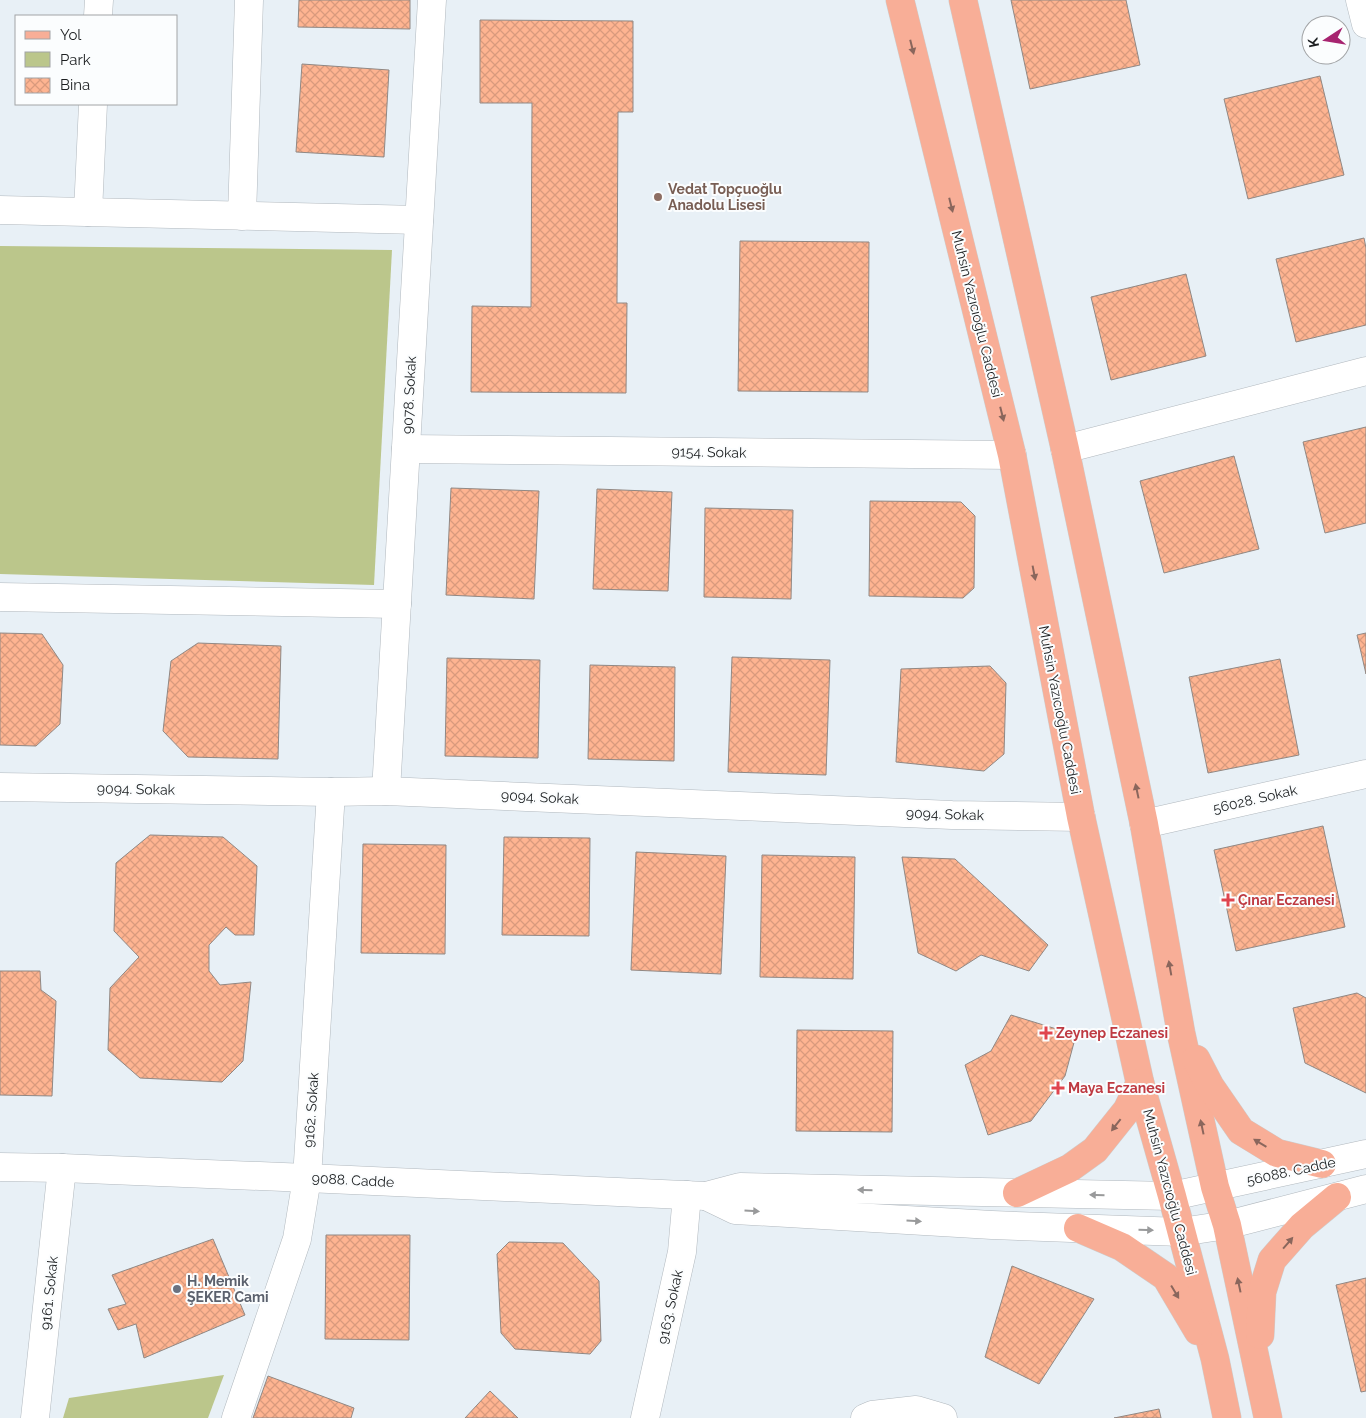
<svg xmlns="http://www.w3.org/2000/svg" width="1366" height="1418" font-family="Raleway,sans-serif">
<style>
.park{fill:#bbc68b}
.building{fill:url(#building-cross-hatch);stroke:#908884}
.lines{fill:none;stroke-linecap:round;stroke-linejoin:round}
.minor-casing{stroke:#b1b8be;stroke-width:29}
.major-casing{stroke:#cdcece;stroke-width:29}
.minor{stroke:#fff;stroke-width:28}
.major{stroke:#f8ae97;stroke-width:28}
.oneway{fill:#8a665c}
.oneway2{fill:#999a9b}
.education-dot{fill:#8d6e63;stroke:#fbfdfe;stroke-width:2}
.health-dot{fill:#e0444e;stroke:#fbfdfe;stroke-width:2}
.worship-dot{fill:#6b7280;stroke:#fbfdfe;stroke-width:2}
.labels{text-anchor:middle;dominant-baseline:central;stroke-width:4;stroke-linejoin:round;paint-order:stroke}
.education-label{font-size:14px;font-weight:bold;fill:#785e54;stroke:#fbfdfe;text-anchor:start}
.street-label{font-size:14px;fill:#1c1f21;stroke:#fbfdfe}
.health-label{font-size:14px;font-weight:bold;fill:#be3a42;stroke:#fbfdfe;text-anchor:start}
.worship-label{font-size:14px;font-weight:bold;fill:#5b616d;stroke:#fbfdfe;text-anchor:start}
</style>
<defs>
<pattern id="building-cross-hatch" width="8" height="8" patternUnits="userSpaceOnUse" patternTransform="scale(1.25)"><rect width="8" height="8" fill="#feb491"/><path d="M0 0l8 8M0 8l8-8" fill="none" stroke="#d99a7d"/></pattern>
</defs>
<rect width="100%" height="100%" fill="#e8f0f6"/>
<g class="park">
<polygon points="0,246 392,250 374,585 0,574"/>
<polygon points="224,1375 208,1418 63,1418 69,1398"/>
</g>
<g class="building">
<polygon points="299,0 410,0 410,29 298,27"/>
<polygon points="1011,0 1126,0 1140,65 1030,89"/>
<polygon points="480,20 633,21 633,112 618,112 617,303 627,303 626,393 471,392 472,306 531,307 532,103 480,103"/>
<polygon points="302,64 389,70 384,157 296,152"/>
<polygon points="1320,76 1344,175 1248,199 1224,99"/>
<polygon points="1364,238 1366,248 1366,325 1296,342 1276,259"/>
<polygon points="740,241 869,242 868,392 738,391"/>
<polygon points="1186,274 1206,356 1111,380 1091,297"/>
<polygon points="1366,427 1366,523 1325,533 1303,442"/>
<polygon points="1234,456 1259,549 1164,573 1140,481"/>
<polygon points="451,488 539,491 534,599 446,595"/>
<polygon points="597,489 672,492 668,591 593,589"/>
<polygon points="870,501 961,502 975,516 974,588 963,598 869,596"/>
<polygon points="705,508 793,510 791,599 704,597"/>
<polygon points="0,633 42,634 63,665 60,724 36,746 0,745"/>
<polygon points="1366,633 1366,674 1357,635"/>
<polygon points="198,643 281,646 278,759 188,757 163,731 171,661"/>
<polygon points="732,657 830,660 826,775 728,772"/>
<polygon points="447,658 540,660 538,758 445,756"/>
<polygon points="1280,659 1299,755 1208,773 1189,677"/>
<polygon points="590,665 675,667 674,761 588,759"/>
<polygon points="990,666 1006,683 1004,754 984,771 896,762 901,669"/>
<polygon points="1323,826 1345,927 1236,951 1214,850"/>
<polygon points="150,835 223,837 257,866 254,935 235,935 226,927 209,945 209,971 220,985 251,982 243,1061 222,1082 140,1078 108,1050 110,988 139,957 114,931 116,863"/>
<polygon points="504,837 590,838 589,936 502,935"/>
<polygon points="363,844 446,845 445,954 361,953"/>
<polygon points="636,852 726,856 721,974 631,970"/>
<polygon points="762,855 855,857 853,979 760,977"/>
<polygon points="902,857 955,859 1048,945 1029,971 981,955 956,971 918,953"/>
<polygon points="0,971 40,971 41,990 56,1001 52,1096 0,1095"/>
<polygon points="1357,993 1366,998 1366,1093 1305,1063 1293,1008"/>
<polygon points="1011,1015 1076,1035 1065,1076 1031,1121 988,1135 965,1065 991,1051"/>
<polygon points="797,1030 893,1031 892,1132 796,1131"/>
<polygon points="326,1235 410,1235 409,1340 325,1339"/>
<polygon points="213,1239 245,1315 144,1358 136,1324 118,1330 108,1309 126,1304 112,1275"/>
<polygon points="509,1242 563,1243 599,1281 601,1341 590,1354 515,1349 501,1333 497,1254"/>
<polygon points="1012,1266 1094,1299 1039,1384 985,1357"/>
<polygon points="1366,1278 1366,1391 1361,1392 1336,1285"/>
<polygon points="268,1376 354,1408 351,1418 253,1418"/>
<polygon points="490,1391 518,1418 465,1418"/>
<polygon points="1159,1409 1161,1418 1114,1418"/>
</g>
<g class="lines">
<g class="minor-casing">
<g id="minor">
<polyline points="1360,0 1366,24"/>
<polyline points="98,16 99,0"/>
<polyline points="0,210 419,220"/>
<polyline points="88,212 93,104"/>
<polyline points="242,216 249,0"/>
<polyline points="406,449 1012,455"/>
<polyline points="1065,449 1366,371"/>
<polyline points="0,597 397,604"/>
<polyline points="0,787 331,792 386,791 952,815 1081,817"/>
<polyline points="386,791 432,0"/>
<polyline points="1144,824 1366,774"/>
<polyline points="0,1167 62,1168 307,1178 706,1196 740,1187 1172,1196 1366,1154"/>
<polyline points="706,1196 735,1210 992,1225 1181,1232 1227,1225 1366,1189"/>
<polyline points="35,1418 62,1168"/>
<polyline points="236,1418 297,1239 307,1178 331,792"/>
<polyline points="645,1418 682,1252 687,1195"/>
<polyline points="865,1418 872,1415 916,1410 943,1418"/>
</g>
</g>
<g class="major-casing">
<g id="major">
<polyline points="900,0 1012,455 1081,817 1140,1083 1172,1196 1215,1359 1227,1418"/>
<polyline points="963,0 1065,449 1144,824 1181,1033 1215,1187 1227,1225 1268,1418"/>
<polyline points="1196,1059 1210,1086 1241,1131 1277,1153 1322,1164"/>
<polyline points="1017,1193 1070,1168 1095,1150 1127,1110 1140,1083"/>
<polyline points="1078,1228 1122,1247 1166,1277 1198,1331"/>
<polyline points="1260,1335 1262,1292 1272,1260 1302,1226 1337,1197"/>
</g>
</g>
<use href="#minor" class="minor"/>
<use href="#major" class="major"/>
</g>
<defs><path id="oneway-solid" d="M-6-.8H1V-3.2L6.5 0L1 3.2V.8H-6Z" transform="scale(1.25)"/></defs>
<g class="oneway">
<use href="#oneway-solid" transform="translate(912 47) rotate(76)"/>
<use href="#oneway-solid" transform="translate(951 205) rotate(76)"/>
<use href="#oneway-solid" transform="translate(1002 414) rotate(76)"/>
<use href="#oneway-solid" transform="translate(1034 573) rotate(79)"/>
<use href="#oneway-solid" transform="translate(1137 791) rotate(-102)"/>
<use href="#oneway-solid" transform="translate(1170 968) rotate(-100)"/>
<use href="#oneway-solid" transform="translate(1116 1125) rotate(128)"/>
<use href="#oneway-solid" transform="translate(1202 1127) rotate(-102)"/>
<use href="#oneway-solid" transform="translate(1260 1143) rotate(-149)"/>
<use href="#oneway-solid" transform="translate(1288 1243) rotate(-49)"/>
<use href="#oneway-solid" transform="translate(1239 1285) rotate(-102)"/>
<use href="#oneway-solid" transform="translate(1175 1292) rotate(59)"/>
</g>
<g class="oneway2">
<use href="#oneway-solid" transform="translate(865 1190) rotate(-179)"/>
<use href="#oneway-solid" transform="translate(1097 1195) rotate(-179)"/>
<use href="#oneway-solid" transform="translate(752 1211) rotate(3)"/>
<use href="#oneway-solid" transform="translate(914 1221) rotate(3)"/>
<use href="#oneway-solid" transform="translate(1146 1230) rotate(2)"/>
</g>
<circle class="education-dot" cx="658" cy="197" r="5"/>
<g class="health-dot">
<path d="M1225.5 892.5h5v5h5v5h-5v5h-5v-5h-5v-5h5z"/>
<path d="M1043.5 1025.5h5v5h5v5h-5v5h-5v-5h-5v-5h5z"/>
<path d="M1055.5 1080.5h5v5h5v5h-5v5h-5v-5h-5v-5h5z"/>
</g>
<circle class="worship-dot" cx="177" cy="1289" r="5"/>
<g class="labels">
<g class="education-label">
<text x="668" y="189">Vedat Topçuoğlu<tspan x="668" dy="16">Anadolu Lisesi</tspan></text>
</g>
<g class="street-label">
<text transform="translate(977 314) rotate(76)">Muhsin Yazıcıoğlu Caddesi</text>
<text transform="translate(409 395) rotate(-87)">9078. Sokak</text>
<text transform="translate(709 452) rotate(1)">9154. Sokak</text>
<text transform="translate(1060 710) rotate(79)">Muhsin Yazıcıoğlu Caddesi</text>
<text transform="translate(136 789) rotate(1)">9094. Sokak</text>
<text transform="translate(540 797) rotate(3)">9094. Sokak</text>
<text transform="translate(1255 799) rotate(-13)">56028. Sokak</text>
<text transform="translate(945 814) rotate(2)">9094. Sokak</text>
<text transform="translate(311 1110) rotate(-86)">9162. Sokak</text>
<text transform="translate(1291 1171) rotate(-12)">56088. Cadde</text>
<text transform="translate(353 1180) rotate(3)">9088. Cadde</text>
<text transform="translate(1170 1192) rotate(75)">Muhsin Yazıcıoğlu Caddesi</text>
<text transform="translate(49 1293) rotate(-84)">9161. Sokak</text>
<text transform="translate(670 1307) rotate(-78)">9163. Sokak</text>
</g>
<g class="health-label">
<text x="1238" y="900">Çınar Eczanesi</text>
<text x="1056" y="1033">Zeynep Eczanesi</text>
<text x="1068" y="1088">Maya Eczanesi</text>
</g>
<g class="worship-label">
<text x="187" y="1281">H. Memik<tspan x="187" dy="16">ŞEKER Cami</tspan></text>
</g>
</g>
<rect x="15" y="15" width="162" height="90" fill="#fbfdfe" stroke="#a2a4a6"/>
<rect x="25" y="31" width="25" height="8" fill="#f8ae97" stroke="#a2a4a6"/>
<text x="60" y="40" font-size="15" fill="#1c1f21">Yol</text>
<rect x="25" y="52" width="25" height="15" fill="#bbc68b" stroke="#a2a4a6"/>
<text x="60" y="65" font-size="15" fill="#1c1f21">Park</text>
<rect x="25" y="78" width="25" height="15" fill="url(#building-cross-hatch)" stroke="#a2a4a6"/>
<text x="60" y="90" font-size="15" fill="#1c1f21">Bina</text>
<g transform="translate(1326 40) rotate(258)"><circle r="24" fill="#fbfdfe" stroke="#a2a4a6"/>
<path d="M0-4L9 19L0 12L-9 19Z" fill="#a72470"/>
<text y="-8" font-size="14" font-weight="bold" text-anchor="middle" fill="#1c1f21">K</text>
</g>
</svg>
